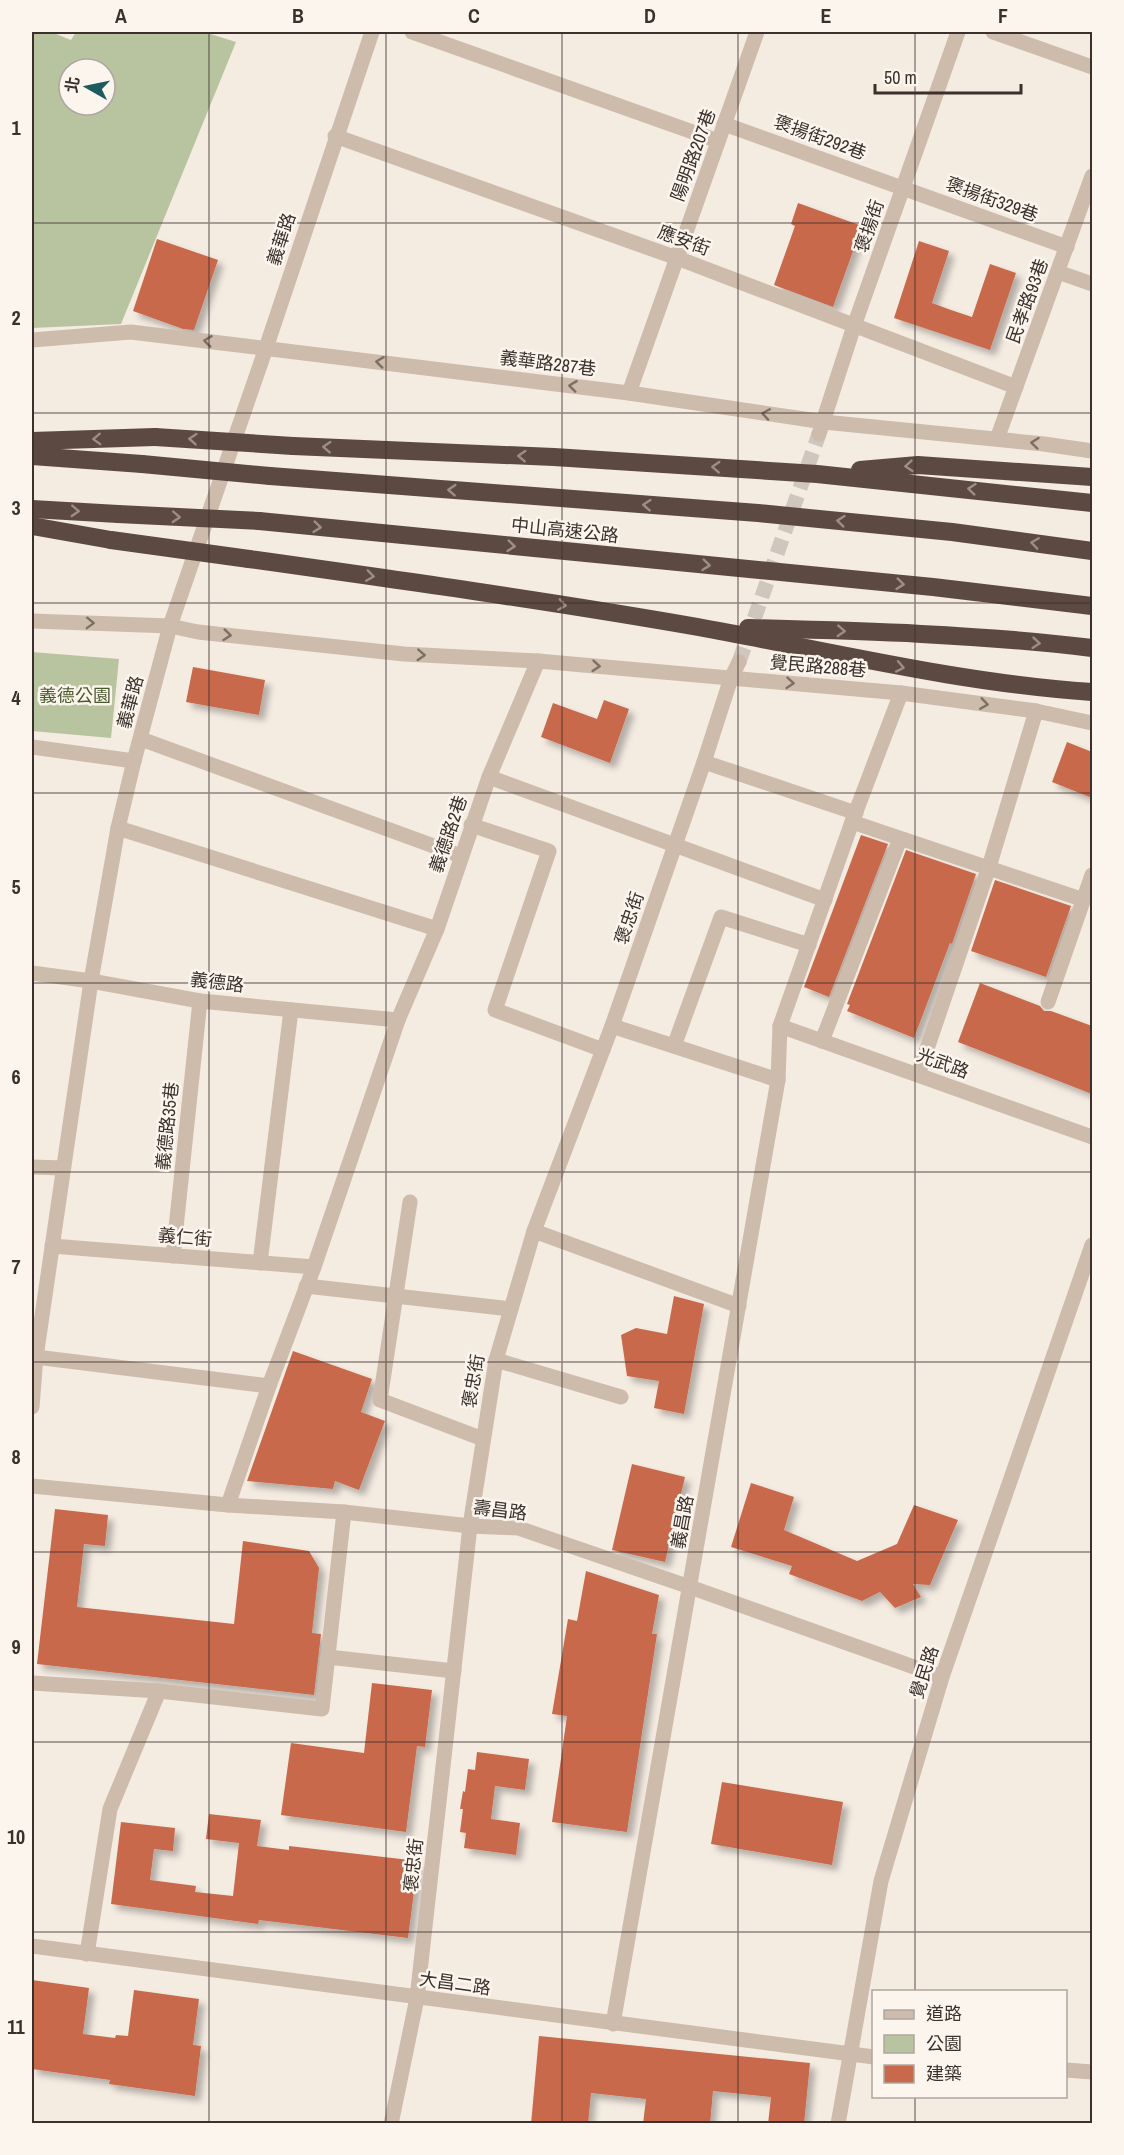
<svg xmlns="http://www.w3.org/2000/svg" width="1124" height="2155" font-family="'Archivo Narrow','Noto Sans TC',sans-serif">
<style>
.green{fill:#b8c4a0;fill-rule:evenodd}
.building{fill:#c8694b;filter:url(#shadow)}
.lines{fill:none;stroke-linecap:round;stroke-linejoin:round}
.minor-tunnel{stroke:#cfc6bd;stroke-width:15;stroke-dasharray:15 8;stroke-linecap:butt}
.minor{stroke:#cdbbac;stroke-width:15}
.highway{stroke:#5c4a42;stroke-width:18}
.highway-bridge{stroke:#5c4a42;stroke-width:18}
.oneway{stroke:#7d6f65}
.oneway2{stroke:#9c8e87}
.grid{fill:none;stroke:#3b302b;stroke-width:1.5;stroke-opacity:0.55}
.labels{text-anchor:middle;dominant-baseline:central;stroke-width:5;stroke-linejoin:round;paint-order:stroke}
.street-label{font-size:18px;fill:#3b302b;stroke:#fbf5ee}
.park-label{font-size:18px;fill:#4a5a2e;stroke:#fbf5ee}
.neatline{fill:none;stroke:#3b302b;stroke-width:2}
.grid-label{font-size:20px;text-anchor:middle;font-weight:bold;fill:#3b302b}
</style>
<defs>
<filter id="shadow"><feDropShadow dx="5.5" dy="5.5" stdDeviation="3" flood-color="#0004"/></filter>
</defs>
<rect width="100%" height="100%" fill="#f4ebe1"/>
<g class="green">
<path d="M32 32H51L71 40 76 32H204L236 42 121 324 32 328ZM69 69H105V105H69Z"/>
<polygon points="32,652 119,659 111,738 32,731"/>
</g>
<g class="building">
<polygon points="798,203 862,226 833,307 774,285 795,226 791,224"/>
<polygon points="157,239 218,260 194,330 183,329 133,311"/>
<polygon points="919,241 949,251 932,303 951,310 972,317 990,264 1016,273 990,350 894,318"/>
<polygon points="193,667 265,680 259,715 186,702"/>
<polygon points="604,700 629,709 610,763 541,737 553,703 597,719"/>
<polygon points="1067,742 1092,752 1092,798 1052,782"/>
<polygon points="861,835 888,844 829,997 804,987"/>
<polygon points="906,850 976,874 952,944 950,943 914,1038 847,1011 850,1005 847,1004"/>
<polygon points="995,880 1071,906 1046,977 971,951"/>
<polygon points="980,983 1040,1006 1044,1011 1051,1011 1092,1026 1092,1094 958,1042"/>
<polygon points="674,1296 704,1304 684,1414 654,1408 659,1381 627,1376 621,1335 636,1328 667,1334"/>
<polygon points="293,1351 372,1379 361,1412 385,1421 359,1490 335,1481 333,1489 247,1481"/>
<polygon points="632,1464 685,1477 665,1562 612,1550"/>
<polygon points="751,1483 794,1497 784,1530 857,1561 897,1544 914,1505 958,1520 930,1585 913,1584 921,1597 895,1608 880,1592 862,1601 789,1574 792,1566 731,1547"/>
<polygon points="55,1509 108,1515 105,1546 84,1544 77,1607 234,1624 243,1541 309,1551 319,1568 312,1633 321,1634 314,1695 37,1664"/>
<polygon points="586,1571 659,1595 652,1634 657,1634 627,1832 552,1822 567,1716 552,1714 568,1619 577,1621"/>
<polygon points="372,1683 432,1690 425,1747 417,1746 406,1832 281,1815 291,1743 364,1753"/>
<polygon points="477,1752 529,1759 525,1790 495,1786 491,1819 520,1823 516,1855 464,1848 466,1833 460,1832 463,1809 460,1809 463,1791 465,1792 468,1769 475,1770"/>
<polygon points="722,1782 843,1802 832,1865 711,1844"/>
<polygon points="209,1814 261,1820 257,1846 289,1850 289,1846 418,1861 408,1938 259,1920 258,1924 111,1904 121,1822 175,1828 173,1851 154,1849 150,1880 196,1886 195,1892 233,1896 239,1843 206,1839"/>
<polygon points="32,1980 89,1988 83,2034 115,2038 116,2035 128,2036 134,1990 199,1999 193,2045 201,2046 195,2096 109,2084 110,2080 32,2069"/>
<polygon points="539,2036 810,2063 804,2124 768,2124 771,2097 713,2091 710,2124 643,2124 646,2099 591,2093 588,2124 531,2124"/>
</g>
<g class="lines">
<polyline class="minor-tunnel" points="739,662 819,434"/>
<g class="minor">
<polyline points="412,32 718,141"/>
<polyline points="993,32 1092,67"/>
<polyline points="724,124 1067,247"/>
<polyline points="335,136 677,258 1016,387"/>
<polyline points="1058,272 1092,284"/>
<polyline points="32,340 131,332 629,393 824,422 1044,444 1092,451"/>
<polyline points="629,393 757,32"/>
<polyline points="819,434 854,326 958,32"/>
<polyline points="997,439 1092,176"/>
<polyline points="32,621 170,626 198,632 404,654 538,661 901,693 1036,711 1092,723"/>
<polyline points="141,739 461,856"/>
<polyline points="32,747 134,761"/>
<polyline points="704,762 856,813"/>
<polyline points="489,777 825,900"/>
<polyline points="852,822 1084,900"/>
<polyline points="471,825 549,851 495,1010 603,1050"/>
<polyline points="118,828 437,929"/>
<polyline points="32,973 91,981 200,1001 398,1020"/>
<polyline points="1048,1002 1092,875"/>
<polyline points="612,1026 778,1080"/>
<polyline points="780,1026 1092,1137"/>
<polyline points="822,1041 900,839"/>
<polyline points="674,1046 721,917 809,945"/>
<polyline points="918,1075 989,867 1036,711"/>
<polyline points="32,1167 63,1168"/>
<polyline points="410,1202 380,1400 483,1439"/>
<polyline points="534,1231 739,1306"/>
<polyline points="52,1246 314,1267"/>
<polyline points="173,1256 200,1001"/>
<polyline points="260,1263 291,1010"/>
<polyline points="306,1286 511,1309"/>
<polyline points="36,1357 269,1386"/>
<polyline points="496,1360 621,1397"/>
<polyline points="32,1407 36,1357 91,981 118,828 134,761 170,626 266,348 372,32"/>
<polyline points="32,1486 228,1505 344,1512 470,1526 518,1528 690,1587 942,1677"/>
<polyline points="228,1505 269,1386 314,1267 398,1020 437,929 489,777 538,661"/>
<polyline points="328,1657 454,1671"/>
<polyline points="32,1683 159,1691 322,1709 344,1512"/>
<polyline points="32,1946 874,2057"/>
<polyline points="87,1954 110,1809 159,1691"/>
<polyline points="613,2024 778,1080 780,1026 852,822 901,693"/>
<polyline points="1066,2070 1092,2072"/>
<polyline points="391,2124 417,1998 470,1526 496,1360 534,1231 612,1026 704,762 731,678 739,662"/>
<polyline points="838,2124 881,1881 942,1677 1092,1245"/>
</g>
<g class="highway">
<polyline points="32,441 155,437"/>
<polyline points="293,446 554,457 817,474 1092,503"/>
<polyline points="32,456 142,464"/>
<polyline points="860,470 918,465 1092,477"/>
<polyline points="270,476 758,513 952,532 1092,551"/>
<polyline points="32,509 118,514"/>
<polyline points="259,521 933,587 1092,606"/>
<polyline points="32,526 111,540"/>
<path d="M249 559C399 580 549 601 698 627 830 651 959 683 1092 692"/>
<path d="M748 628C863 631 979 634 1092 648"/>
</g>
<g class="highway-bridge">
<polyline points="155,437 293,446"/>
<polyline points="142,464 270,476"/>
<polyline points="118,514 259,521"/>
<polyline points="111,540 249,559"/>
</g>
</g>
<defs><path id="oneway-chevron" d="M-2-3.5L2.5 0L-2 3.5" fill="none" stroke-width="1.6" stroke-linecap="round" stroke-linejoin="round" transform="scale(1.5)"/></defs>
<g class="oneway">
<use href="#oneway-chevron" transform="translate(208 341) rotate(-173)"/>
<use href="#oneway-chevron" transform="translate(380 362) rotate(-173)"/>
<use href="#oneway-chevron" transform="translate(573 386) rotate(-173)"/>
<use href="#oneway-chevron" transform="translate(766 414) rotate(-171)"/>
<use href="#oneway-chevron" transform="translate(1035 443) rotate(-174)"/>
<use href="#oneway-chevron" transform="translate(90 623) rotate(2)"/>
<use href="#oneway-chevron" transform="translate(227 635) rotate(6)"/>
<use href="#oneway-chevron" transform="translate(421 655) rotate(3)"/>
<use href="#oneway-chevron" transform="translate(596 666) rotate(5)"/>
<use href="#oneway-chevron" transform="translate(790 683) rotate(5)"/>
<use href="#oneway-chevron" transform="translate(984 704) rotate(8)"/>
</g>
<g class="oneway2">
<use href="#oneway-chevron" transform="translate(97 439) rotate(178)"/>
<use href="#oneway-chevron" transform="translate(193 439) rotate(-176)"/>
<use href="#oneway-chevron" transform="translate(327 447) rotate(-177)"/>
<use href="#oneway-chevron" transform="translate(522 456) rotate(-177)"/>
<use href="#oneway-chevron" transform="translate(909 466) rotate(175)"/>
<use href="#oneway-chevron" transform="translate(716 467) rotate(-177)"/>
<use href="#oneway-chevron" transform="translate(972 489) rotate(-174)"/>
<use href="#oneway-chevron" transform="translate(452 490) rotate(-176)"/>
<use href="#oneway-chevron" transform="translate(647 505) rotate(-176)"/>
<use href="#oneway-chevron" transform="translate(75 511) rotate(3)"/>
<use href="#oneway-chevron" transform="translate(176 517) rotate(3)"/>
<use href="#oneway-chevron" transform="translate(841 521) rotate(-174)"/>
<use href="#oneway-chevron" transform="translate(317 527) rotate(6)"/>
<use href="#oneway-chevron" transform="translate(1035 543) rotate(-172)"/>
<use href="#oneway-chevron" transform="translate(511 546) rotate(6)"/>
<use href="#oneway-chevron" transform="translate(706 565) rotate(6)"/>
<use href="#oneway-chevron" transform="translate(370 576) rotate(8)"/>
<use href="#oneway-chevron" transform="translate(900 584) rotate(6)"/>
<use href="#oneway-chevron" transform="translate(562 605) rotate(9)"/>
<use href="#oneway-chevron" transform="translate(841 631) rotate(3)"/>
<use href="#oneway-chevron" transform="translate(1036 643) rotate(5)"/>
<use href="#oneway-chevron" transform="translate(900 667) rotate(11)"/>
</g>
<path class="grid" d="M209 32V2124M386 32V2124M562 32V2124M738 32V2124M915 32V1992M32 223H1092M32 413H1092M32 603H1092M32 793H1092M32 983H1092M32 1172H1092M32 1362H1092M32 1552H1092M32 1742H1092M32 1932H1092M915 2096V2124"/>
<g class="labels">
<g class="street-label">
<text transform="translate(820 137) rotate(20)">褒揚街292巷</text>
<text transform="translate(693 155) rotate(-70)">陽明路207巷</text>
<text transform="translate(992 199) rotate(20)">褒揚街329巷</text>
<text transform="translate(869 226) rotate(-71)">褒揚街</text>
<text transform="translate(281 239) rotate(-72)">義華路</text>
<text transform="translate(684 240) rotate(20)">應安街</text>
<text transform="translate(1027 301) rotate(-70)">民孝路93巷</text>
<text transform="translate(548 363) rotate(7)">義華路287巷</text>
<text transform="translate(565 530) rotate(6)">中山高速公路</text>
<text transform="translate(818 666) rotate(5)">覺民路288巷</text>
<text transform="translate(130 702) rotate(-75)">義華路</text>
<text transform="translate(448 834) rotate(-71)">義德路2巷</text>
<text transform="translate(629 918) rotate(-71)">褒忠街</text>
<text transform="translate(217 982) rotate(7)">義德路</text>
<text transform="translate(943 1063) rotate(20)">光武路</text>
<text transform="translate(167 1126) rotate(-84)">義德路35巷</text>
<text transform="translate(185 1237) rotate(5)">義仁街</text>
<text transform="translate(473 1381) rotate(-80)">褒忠街</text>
<text transform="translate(500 1510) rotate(7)">壽昌路</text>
<text transform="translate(682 1522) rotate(-80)">義昌路</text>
<text transform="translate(924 1672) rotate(-72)">覺民路</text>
<text transform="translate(413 1865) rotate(-84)">褒忠街</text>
<text transform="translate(455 1983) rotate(8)">大昌二路</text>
</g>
<g class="park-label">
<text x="75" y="695">義德公園</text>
</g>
</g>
<rect width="1124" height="2155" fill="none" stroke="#fbf5ee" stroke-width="66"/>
<rect x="872" y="1990" width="195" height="108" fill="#fbf5ee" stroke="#aea6a0" stroke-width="1.5"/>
<rect x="884" y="2010" width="30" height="9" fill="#cdbbac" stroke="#aea6a0" stroke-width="1.5"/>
<text x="926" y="2020" font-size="18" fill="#3b302b">道路</text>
<rect x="884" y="2035" width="30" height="18" fill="#b8c4a0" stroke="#aea6a0" stroke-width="1.5"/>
<text x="926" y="2050" font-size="18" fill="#3b302b">公園</text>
<rect x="884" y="2065" width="30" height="18" fill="#c8694b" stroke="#aea6a0" stroke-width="1.5"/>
<text x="926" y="2080" font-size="18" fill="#3b302b">建築</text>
<g transform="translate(87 87) rotate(279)"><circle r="28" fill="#fbf5ee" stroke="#aea6a0" stroke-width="1.5"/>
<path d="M0-4.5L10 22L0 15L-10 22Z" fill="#1f5a5e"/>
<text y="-9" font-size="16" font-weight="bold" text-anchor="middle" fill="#3b302b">北</text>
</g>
<path d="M875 84v9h146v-9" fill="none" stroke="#3b302b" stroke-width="3"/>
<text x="884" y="84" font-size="18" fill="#3b302b" stroke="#fbf5ee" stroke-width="4.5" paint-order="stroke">50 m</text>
<rect x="33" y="33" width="1058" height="2089" class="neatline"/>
<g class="grid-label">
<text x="121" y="23">A</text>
<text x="298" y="23">B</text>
<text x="474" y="23">C</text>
<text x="650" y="23">D</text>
<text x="826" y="23">E</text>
<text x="1003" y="23">F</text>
<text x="16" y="135">1</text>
<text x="16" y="325">2</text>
<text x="16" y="515">3</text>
<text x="16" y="705">4</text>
<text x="16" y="894">5</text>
<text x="16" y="1084">6</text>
<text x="16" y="1274">7</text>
<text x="16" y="1464">8</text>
<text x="16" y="1654">9</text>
<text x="16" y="1844">10</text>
<text x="16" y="2034">11</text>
</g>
</svg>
